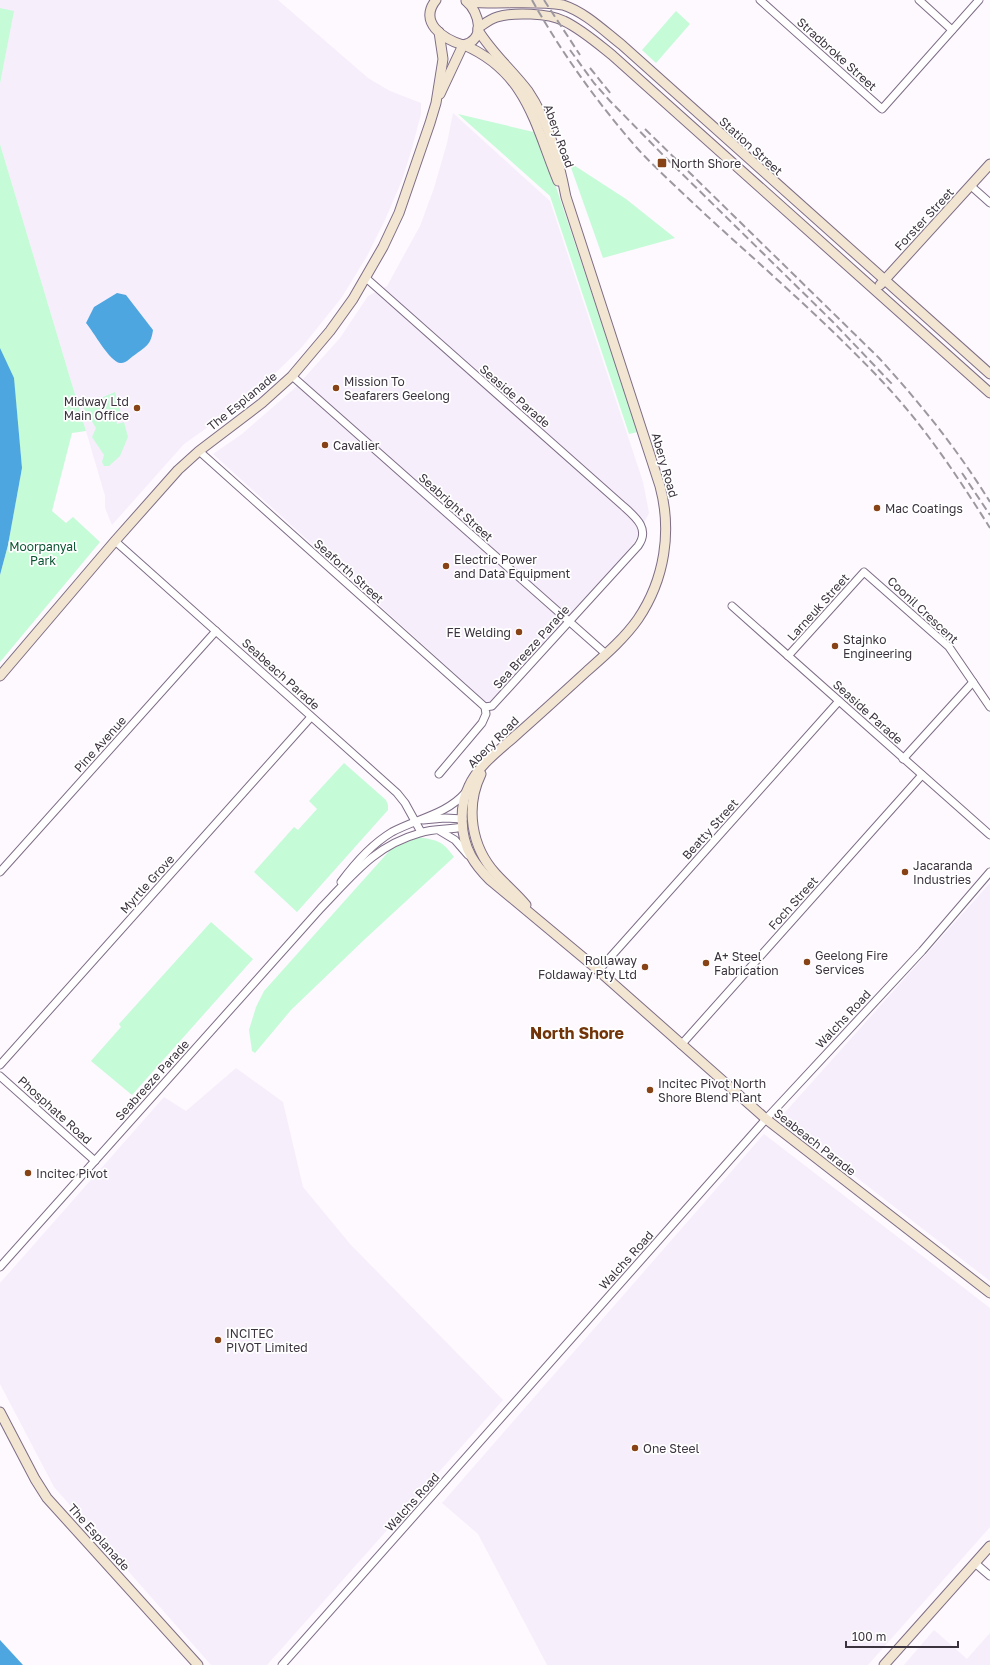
<svg xmlns="http://www.w3.org/2000/svg" width="990" height="1665" font-family="'Golos Text',sans-serif">
<style>
.built{fill:#f7eefc}
.green{fill:#c6fbd8}
.water{fill:#4da6df}
.lines{fill:none;stroke-linecap:round;stroke-linejoin:round}
.street-casing{stroke:#7e6d86;stroke-width:9}
.secondary-casing{stroke:#7e6d86;stroke-width:11}
.street{stroke:#fff;stroke-width:7}
.secondary{stroke:#f2e6d2;stroke-width:9}
.rail{stroke:#9d979f;stroke-width:2;stroke-dasharray:8 4;stroke-linecap:butt}
.poi-dot{fill:#874315;stroke:#fff;stroke-width:1.5}
.labels{text-anchor:middle;dominant-baseline:central;stroke-width:3.5;stroke-linejoin:round;paint-order:stroke}
.street-label{font-size:12px;fill:#3b333e;stroke:#fff}
.poi-label{font-size:12px;fill:#3b333e;stroke:#fff;text-anchor:start}
.park-label{font-size:12px;fill:#0c5532;stroke:#fff}
.district-label{font-size:16px;font-weight:bold;fill:#723509;stroke:#fff}
</style>
<rect width="100%" height="100%" fill="#fdf9ff"/>
<g class="built">
<polygon points="0,0 278,0 368,78 390,91 421,103 421,114 412,148 402,180 385,220 367,256 342,297 302,347 253,395 184,444 112,525 105,508 105,496 86,431 0,144 0,84 12,19 0,12"/>
<polygon points="453,113 550,201 643,482 649,513 634,543 495,700 486,702 213,454 242,434 296,387 340,338 368,296 387,286 420,226 434,188 447,143"/>
<polygon points="990,883 990,1281 780,1118"/>
<polygon points="236,1068 283,1102 303,1187 350,1244 503,1400 267,1665 211,1665 54,1487 0,1384 0,1283 164,1097 186,1111"/>
<polygon points="764,1134 990,1308 990,1527 868,1665 547,1665 478,1534 442,1503"/>
<polygon points="934,1630 967,1659 990,1633 990,1665 904,1665"/>
</g>
<g class="green">
<polygon points="0,8 14,11 0,84"/>
<polygon points="676,11 690,24 656,63 642,50"/>
<polygon points="458,114 538,133 638,432 629,434 550,196"/>
<polygon points="0,144 86,431 72,433 52,511 66,523 73,517 100,542 0,662 0,575 8,545 22,468 14,384 0,351"/>
<polygon points="569,162 626,199 675,238 603,258"/>
<polygon points="115,392 121,413 115,415 117,424 124,422 128,437 120,456 109,466 104,466 102,462 104,455 92,437 96,428 83,407 84,405"/>
<polygon points="344,763 386,800 388,805 388,810 297,912 254,872 294,827 298,830 317,809 309,801"/>
<path d="M419 837C438 841 442 840 454 857L365 939 291 1010 255 1053 252 1051 249 1030 256 1007 264 991 391 849Z"/>
<polygon points="211,922 253,959 132,1095 91,1061 121,1027 119,1024"/>
</g>
<g class="water">
<path d="M117 293 126 295 153 330C151 344 147 346 136 354 131 357 126 364 120 363 110 362 93 331 86 323L94 307Z"/>
<polygon points="0,348 14,378 22,468 8,545 0,575"/>
<polygon points="0,1640 23,1665 0,1665"/>
</g>
<g class="lines">
<g class="street-casing">
<g id="street">
<polyline points="760,0 882,109 979,0"/>
<polyline points="919,0 952,30"/>
<polyline points="971,186 990,203"/>
<path d="M366 278 622 505C634 516 651 528 638 546L492 706 485 707 486 714 482 723 439 774"/>
<polyline points="292,376 606,654"/>
<polyline points="199,451 485,707"/>
<polyline points="115,541 397,793 405,803 421,832"/>
<polyline points="732,606 990,835"/>
<polyline points="788,656 864,572 949,647 990,707"/>
<polyline points="903,759 973,682"/>
<polyline points="423,820 445,818 463,819"/>
<polyline points="440,831 455,840 468,855"/>
<polyline points="0,872 216,631"/>
<path d="M341 882C355 863 372 844 392 832 416 819 447 814 465 793"/>
<polyline points="598,971 839,701"/>
<polyline points="681,1045 922,775"/>
<polyline points="0,1065 311,717"/>
<polyline points="0,1076 95,1161"/>
<path d="M0 1267 321 908C353 875 374 846 420 833 434 828 449 830 463 827"/>
<polyline points="975,1563 990,1576"/>
<polyline points="282,1665 766,1119 922,951 990,872"/>
</g>
</g>
<g class="secondary-casing">
<g id="secondary">
<path d="M436 0C418 22 443 39 463 45 486 41 480 12 466 1"/>
<path d="M468 2C499 5 533 0 563 5 585 12 604 31 622 45L990 374"/>
<path d="M478 28C484 24 490 19 497 17 513 12 549 13 564 21 581 29 597 43 612 55L990 393"/>
<path d="M478 30C492 53 512 70 528 91 549 122 559 161 566 197L660 486C672 531 665 579 638 619 624 639 604 656 586 672 562 694 538 716 514 737 498 751 478 766 469 786 459 806 460 836 471 856 476 865 483 873 490 880L591 964 766 1119 990 1293"/>
<path d="M464 45C527 72 535 125 558 181"/>
<polyline points="440,94 463,45"/>
<polyline points="880,285 990,164"/>
<polyline points="0,676 115,541 178,470 199,451 262,403 292,376 330,331 353,299 383,247 399,213 430,123 436,103 443,59 439,32"/>
<path d="M481 774C465 807 471 847 496 874 506 885 517 894 526 905"/>
<polyline points="0,1412 35,1479 47,1498 198,1665"/>
<polyline points="884,1665 990,1546"/>
</g>
</g>
<use href="#street" class="street"/>
<use href="#secondary" class="secondary"/>
<g class="rail">
<path d="M532 0C561 52 597 102 636 147 658 171 683 193 707 216 765 269 825 321 879 378 923 424 956 474 990 528"/>
<polyline points="544,0 580,55"/>
<polyline points="570,50 594,83 610,101 666,158 833,322 892,384"/>
<polyline points="590,68 611,94"/>
<path d="M645 129 879 358C920 403 958 450 990 502"/>
<polyline points="962,473 990,515"/>
</g>
</g>
<g class="poi-dot">
<rect x="657" y="158" width="10" height="10" rx="2"/>
<circle cx="336" cy="388" r="4"/>
<circle cx="137" cy="408" r="4"/>
<circle cx="325" cy="445" r="4"/>
<circle cx="877" cy="508" r="4"/>
<circle cx="446" cy="566" r="4"/>
<circle cx="519" cy="632" r="4"/>
<circle cx="835" cy="646" r="4"/>
<circle cx="905" cy="872" r="4"/>
<circle cx="807" cy="962" r="4"/>
<circle cx="706" cy="963" r="4"/>
<circle cx="645" cy="967" r="4"/>
<circle cx="650" cy="1090" r="4"/>
<circle cx="28" cy="1173" r="4"/>
<circle cx="218" cy="1340" r="4"/>
<circle cx="635" cy="1448" r="4"/>
</g>
<g class="labels">
<g class="street-label">
<text transform="translate(837 54) rotate(42)">Stradbroke Street</text>
<text transform="translate(559 136) rotate(70)">Abery Road</text>
<text transform="translate(751 146) rotate(42)">Station Street</text>
<text transform="translate(924 219) rotate(-47)">Forster Street</text>
<text transform="translate(515 396) rotate(41)">Seaside Parade</text>
<text transform="translate(242 401) rotate(-39)">The Esplanade</text>
<text transform="translate(665 465) rotate(74)">Abery Road</text>
<text transform="translate(456 507) rotate(42)">Seabright Street</text>
<text transform="translate(349 571) rotate(42)">Seaforth Street</text>
<text transform="translate(818 607) rotate(-48)">Larneuk Street</text>
<text transform="translate(923 610) rotate(43)">Coonil Crescent</text>
<text transform="translate(531 647) rotate(-48)">Sea Breeze Parade</text>
<text transform="translate(281 674) rotate(42)">Seabeach Parade</text>
<text transform="translate(868 712) rotate(42)">Seaside Parade</text>
<text transform="translate(493 742) rotate(-45)">Abery Road</text>
<text transform="translate(100 744) rotate(-48)">Pine Avenue</text>
<text transform="translate(710 829) rotate(-48)">Beatty Street</text>
<text transform="translate(147 884) rotate(-48)">Myrtle Grove</text>
<text transform="translate(793 903) rotate(-48)">Foch Street</text>
<text transform="translate(843 1019) rotate(-47)">Walchs Road</text>
<text transform="translate(152 1080) rotate(-48)">Seabreeze Parade</text>
<text transform="translate(55 1110) rotate(42)">Phosphate Road</text>
<text transform="translate(815 1142) rotate(38)">Seabeach Parade</text>
<text transform="translate(626 1260) rotate(-48)">Walchs Road</text>
<text transform="translate(412 1502) rotate(-48)">Walchs Road</text>
<text transform="translate(99 1537) rotate(48)">The Esplanade</text>
</g>
<g class="poi-label">
<text x="671" y="163">North Shore</text>
<text x="344" y="381">Mission To<tspan x="344" dy="14">Seafarers Geelong</tspan></text>
<text x="129" y="401" text-anchor="end">Midway Ltd<tspan x="129" dy="14">Main Office</tspan></text>
<text x="333" y="445">Cavalier</text>
<text x="885" y="508">Mac Coatings</text>
<text x="454" y="559">Electric Power<tspan x="454" dy="14">and Data Equipment</tspan></text>
<text x="511" y="632" text-anchor="end">FE Welding</text>
<text x="843" y="639">Stajnko<tspan x="843" dy="14">Engineering</tspan></text>
<text x="913" y="865">Jacaranda<tspan x="913" dy="14">Industries</tspan></text>
<text x="815" y="955">Geelong Fire<tspan x="815" dy="14">Services</tspan></text>
<text x="714" y="956">A+ Steel<tspan x="714" dy="14">Fabrication</tspan></text>
<text x="637" y="960" text-anchor="end">Rollaway<tspan x="637" dy="14">Foldaway Pty Ltd</tspan></text>
<text x="658" y="1083">Incitec Pivot North<tspan x="658" dy="14">Shore Blend Plant</tspan></text>
<text x="36" y="1173">Incitec Pivot</text>
<text x="226" y="1333">INCITEC<tspan x="226" dy="14">PIVOT Limited</tspan></text>
<text x="643" y="1448">One Steel</text>
</g>
<g class="park-label">
<text x="43" y="546">Moorpanyal<tspan x="43" dy="14">Park</tspan></text>
</g>
<g class="district-label">
<text x="577" y="1033">North Shore</text>
</g>
</g>
<path d="M846 1641v6h112v-6" fill="none" stroke="#3b333e" stroke-width="2"/>
<text x="852" y="1641" font-size="12" fill="#3b333e" stroke="#ffffff" stroke-width="3" paint-order="stroke">100 m</text>
</svg>
